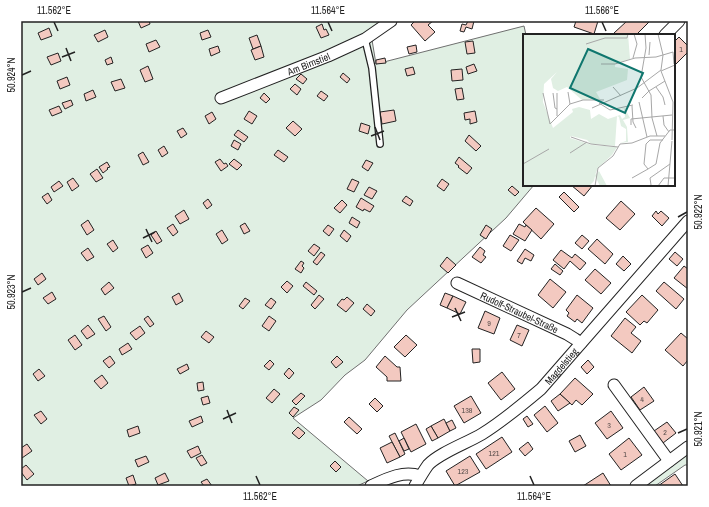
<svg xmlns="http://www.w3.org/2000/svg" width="709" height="507" font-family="'Archivo Narrow',sans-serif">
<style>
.green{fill:#e0efe3;stroke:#6f6f6f}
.building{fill:#f3c9c0;stroke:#222}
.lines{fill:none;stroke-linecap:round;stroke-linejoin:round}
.service-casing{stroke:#222;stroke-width:8}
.minor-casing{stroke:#222;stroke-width:13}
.service{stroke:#fff;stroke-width:5.5}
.minor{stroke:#fff;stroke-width:11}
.ticks{fill:none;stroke:#222;stroke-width:1.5}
.labels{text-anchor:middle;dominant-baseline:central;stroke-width:3;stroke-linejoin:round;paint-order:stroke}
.number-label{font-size:8px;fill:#564c4a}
.street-label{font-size:10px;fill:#222;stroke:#fff}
.inset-road{fill:none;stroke:#a7a7a7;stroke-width:1}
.view{fill:#0f766e;fill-opacity:0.15;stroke:#0f766e;stroke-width:2}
.inset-edge{fill:none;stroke:#222;stroke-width:2}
.neatline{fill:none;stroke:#222;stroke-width:1.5}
.ticks-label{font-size:10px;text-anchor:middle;fill:#222}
</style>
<rect width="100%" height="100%" fill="#fff"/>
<g class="green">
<polygon points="21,21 387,21 372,40 376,64 524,26 526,35 524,35 524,185 534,185 506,218 407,310 365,360 345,375 321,400 293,418 368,481 357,486 21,486"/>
<polygon points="688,452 688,465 685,465 655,486 647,486 646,484"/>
</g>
<g class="building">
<polygon points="138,21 149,21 150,24 141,28"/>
<polygon points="415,21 433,21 428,25 435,32 425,41 411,25"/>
<polygon points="468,21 474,21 472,29 466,27 464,32 460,31 462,24 466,25"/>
<polygon points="576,21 598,21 594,34 574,27"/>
<polygon points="627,21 650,21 636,35 616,35 614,33"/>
<polygon points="322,24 324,30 326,29 329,35 321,38 316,27"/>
<polygon points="49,28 52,36 41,40 38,33"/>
<polygon points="105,30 108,37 98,42 94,35"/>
<polygon points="208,30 211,37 202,40 200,33"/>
<polygon points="257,35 261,46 253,49 249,38"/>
<polygon points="679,37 688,46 688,52 674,66 674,42"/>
<polygon points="156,40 160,47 149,52 146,44"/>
<polygon points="473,41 475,53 467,54 465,42"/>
<polygon points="416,45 417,52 409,54 407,47"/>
<polygon points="218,46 220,52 211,56 209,49"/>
<polygon points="261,46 264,57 255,60 251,50"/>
<polygon points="58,53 61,61 51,65 47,57"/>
<polygon points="111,57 113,63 107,65 105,60"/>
<polygon points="385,58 386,63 376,64 376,60"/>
<polygon points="474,64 477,71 468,74 466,67"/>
<polygon points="148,66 153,79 145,82 140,70"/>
<polygon points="413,67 415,74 407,76 405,69"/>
<polygon points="462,69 463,80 452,81 451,70"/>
<polygon points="343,73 350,79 347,83 340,77"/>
<polygon points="301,74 307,79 303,84 296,79"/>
<polygon points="67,77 70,85 60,89 57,81"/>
<polygon points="121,79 125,88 115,91 111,82"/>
<polygon points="295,84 301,89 297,95 290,89"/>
<polygon points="462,88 464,99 457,100 455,89"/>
<polygon points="93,90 96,97 86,101 84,94"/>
<polygon points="321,91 328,96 324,101 317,96"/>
<polygon points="264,93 270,99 266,103 260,98"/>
<polygon points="71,100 73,105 65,109 62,103"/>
<polygon points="59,106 62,112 52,116 49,110"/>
<polygon points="394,110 396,121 382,124 380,112"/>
<polygon points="249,111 257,116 252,124 244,119"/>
<polygon points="475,111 477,122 470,124 470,119 465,120 464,113"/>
<polygon points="212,112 216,119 209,124 205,116"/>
<polygon points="293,121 302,129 295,136 286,128"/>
<polygon points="361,123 370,126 368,134 359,131"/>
<polygon points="183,128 187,134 181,138 177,131"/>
<polygon points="238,130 248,137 244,142 234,135"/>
<polygon points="469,135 481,146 476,151 465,141"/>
<polygon points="234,140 241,144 238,150 231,146"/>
<polygon points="164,146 168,153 162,157 158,150"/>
<polygon points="278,150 288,157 284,162 274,155"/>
<polygon points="143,152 149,162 143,165 138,155"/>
<polygon points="459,157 472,168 467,174 458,167 459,166 455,163"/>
<polygon points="220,159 224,164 226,163 228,166 221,171 215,162"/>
<polygon points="234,159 242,165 237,170 229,164"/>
<polygon points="366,160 373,163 368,171 362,167"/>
<polygon points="107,162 110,167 107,168 108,169 103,173 99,167"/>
<polygon points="97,169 103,178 96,182 90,174"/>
<polygon points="73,178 79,186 72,191 67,182"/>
<polygon points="352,179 359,182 354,192 347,189"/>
<polygon points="442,179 449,184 444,191 437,186"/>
<polygon points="59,181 63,186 54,192 51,187"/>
<polygon points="571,185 593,185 584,196"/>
<polygon points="512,186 519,192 515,196 508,190"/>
<polygon points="369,187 377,191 372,199 364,195"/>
<polygon points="564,192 579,207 574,212 559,197"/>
<polygon points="48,193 52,200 47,204 42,197"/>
<polygon points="406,196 413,201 410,206 402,201"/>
<polygon points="361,198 374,206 370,212 364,209 363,211 356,207"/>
<polygon points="208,199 212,205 207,209 203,203"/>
<polygon points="342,200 347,205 340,213 334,208"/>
<polygon points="621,201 635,214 620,230 606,218"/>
<polygon points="536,208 554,224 541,239 523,222"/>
<polygon points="184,210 189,219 180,224 175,216"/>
<polygon points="656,211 658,214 661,211 669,218 662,226 652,216"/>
<polygon points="352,217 360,222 357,228 349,223"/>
<polygon points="88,220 94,230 87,235 81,225"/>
<polygon points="245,223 250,231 244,234 240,226"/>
<polygon points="173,224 178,232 173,236 167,228"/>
<polygon points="519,224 525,227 526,225 532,230 525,241 513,234"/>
<polygon points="328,225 334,229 329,236 323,231"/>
<polygon points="486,225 492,229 486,239 480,235"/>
<polygon points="222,230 228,240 222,244 216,234"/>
<polygon points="344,230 351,236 347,242 340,236"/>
<polygon points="156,231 162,241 157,244 151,235"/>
<polygon points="510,235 519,240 511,251 503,246"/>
<polygon points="582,235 589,241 582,249 575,243"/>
<polygon points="597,239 613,254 605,264 588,249"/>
<polygon points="113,240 118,248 113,252 107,244"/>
<polygon points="314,244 320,248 314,256 308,251"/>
<polygon points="148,245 153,253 146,258 141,249"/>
<polygon points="480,247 485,251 483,255 486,257 481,263 472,257"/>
<polygon points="88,248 94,257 87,261 81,253"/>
<polygon points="525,249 534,255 531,261 525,258 522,264 517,261"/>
<polygon points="561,250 572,258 575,254 586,263 580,270 570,261 564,269 553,260"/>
<polygon points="321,252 325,255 317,265 313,262"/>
<polygon points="675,252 683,259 677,266 669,259"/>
<polygon points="623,256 631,264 624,271 616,264"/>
<polygon points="447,257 456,265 448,273 440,266"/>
<polygon points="301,261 304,263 302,266 304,268 301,273 295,269"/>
<polygon points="555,264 563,271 560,275 551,269"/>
<polygon points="684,266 688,269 688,289 674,278"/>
<polygon points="595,269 611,283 601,294 585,280"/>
<polygon points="42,273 46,279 38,285 34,279"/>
<polygon points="550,279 566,292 553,308 538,295"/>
<polygon points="287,281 293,286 287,293 281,287"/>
<polygon points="109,282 114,288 105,295 101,289"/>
<polygon points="306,282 317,291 314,295 303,286"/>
<polygon points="664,282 684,299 676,309 656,291"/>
<polygon points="52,292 56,299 48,304 43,298"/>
<polygon points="179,293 183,301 176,305 172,297"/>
<polygon points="445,293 453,296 447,308 440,305"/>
<polygon points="319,295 324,299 315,309 311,305"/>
<polygon points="577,295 593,308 582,323 577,319 575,322 567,316 569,313 566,310"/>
<polygon points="642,295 658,310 647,323 644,321 640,325 626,312"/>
<polygon points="453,296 466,302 460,314 447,308"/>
<polygon points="347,297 354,303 346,312 337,305 342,299 344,300"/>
<polygon points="245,298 250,301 243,309 239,306"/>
<polygon points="271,298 276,302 271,309 265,305"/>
<polygon points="367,304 375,311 371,316 363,309"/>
<polygon points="485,311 500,318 494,334 478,328"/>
<polygon points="104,316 111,327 106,331 98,319"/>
<polygon points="148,316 154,324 150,327 144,319"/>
<polygon points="269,316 276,321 269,331 262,326"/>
<polygon points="625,318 636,327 631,333 641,341 632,353 611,336"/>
<polygon points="88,325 95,334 87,339 81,331"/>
<polygon points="517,325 529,330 522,346 510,340"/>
<polygon points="140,326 145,333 136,340 130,333"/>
<polygon points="206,331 214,337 209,343 201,337"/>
<polygon points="681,333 688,339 688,360 683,366 665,350"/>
<polygon points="75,335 82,345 75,350 68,340"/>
<polygon points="406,335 417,345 405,357 394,347"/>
<polygon points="128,343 132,349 122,355 119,349"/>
<polygon points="472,349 480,349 480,362 473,363"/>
<polygon points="110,356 115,363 109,368 103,361"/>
<polygon points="337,356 343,362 336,368 331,362"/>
<polygon points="385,356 397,367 400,367 401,381 387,381 387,377 376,367"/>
<polygon points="270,360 274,364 269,370 264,366"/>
<polygon points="588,360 594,367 587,374 581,367"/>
<polygon points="187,364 189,369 180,374 177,369"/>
<polygon points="289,368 294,373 289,379 284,374"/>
<polygon points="39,369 45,376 38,381 33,374"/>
<polygon points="502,372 515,389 501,400 488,383"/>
<polygon points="102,375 108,383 101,389 94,381"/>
<polygon points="575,378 593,394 582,405 576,400 572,405 560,394"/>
<polygon points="203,382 204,390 198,391 197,383"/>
<polygon points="644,387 654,401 640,410 631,397"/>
<polygon points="274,389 280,394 272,403 266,398"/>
<polygon points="301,393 305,396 296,405 292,401"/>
<polygon points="560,394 570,403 558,411 551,401"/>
<polygon points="208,396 210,403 203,405 201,398"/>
<polygon points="471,396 481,413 464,423 454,406"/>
<polygon points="375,398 383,406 377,412 369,404"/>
<polygon points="545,406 558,423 547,432 534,415"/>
<polygon points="294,407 299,410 293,417 289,413"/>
<polygon points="41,411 47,419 41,424 34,415"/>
<polygon points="611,411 623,428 607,439 595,423"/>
<polygon points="201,416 203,422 192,427 189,421"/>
<polygon points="527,416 533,424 528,427 523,419"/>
<polygon points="349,417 362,429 357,434 344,422"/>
<polygon points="444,419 450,431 438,438 431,426"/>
<polygon points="452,420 456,428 450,431 446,423"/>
<polygon points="667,422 676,433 663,443 654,431"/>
<polygon points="416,424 426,444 411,452 401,432"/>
<polygon points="138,426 140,433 129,437 127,430"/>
<polygon points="431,426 438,438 432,441 426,429"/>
<polygon points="298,427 305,433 299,439 292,433"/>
<polygon points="395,433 405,454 400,457 389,436"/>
<polygon points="580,435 586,446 575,452 569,441"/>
<polygon points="502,437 512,452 486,469 476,454"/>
<polygon points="404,438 409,449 404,451 399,441"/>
<polygon points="629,438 642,455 621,470 609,454"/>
<polygon points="392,442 400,457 387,463 380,448"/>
<polygon points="528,442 533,449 525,456 519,449"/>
<polygon points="27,444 32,451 22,458 21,457 21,448"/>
<polygon points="198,446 201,453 191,458 187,451"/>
<polygon points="202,455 207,463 201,466 196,458"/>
<polygon points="146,456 149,462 138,467 135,460"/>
<polygon points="470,456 480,472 455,486 446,471"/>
<polygon points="335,461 341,467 336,472 330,466"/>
<polygon points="26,465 34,474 27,480 21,472 21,469"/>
<polygon points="165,473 169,481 158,485 155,478"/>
<polygon points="603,473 611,486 583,486"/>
<polygon points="675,474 683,486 658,486"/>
<polygon points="133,475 136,484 129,486 126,478"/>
<polygon points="207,479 212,486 204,486 201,482"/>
</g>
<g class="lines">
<g class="service-casing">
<polyline id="service" points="365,39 372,68 380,144"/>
</g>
<g class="minor-casing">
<g id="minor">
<polyline points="665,35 679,21"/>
<path id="s1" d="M221 98 328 56 365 39 391 21"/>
<path id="s2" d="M457 283 567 334 575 339 581 343"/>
<polyline points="614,385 669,461"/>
<path d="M371 486C386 479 403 470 420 476"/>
<path id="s3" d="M415 486C419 479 423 472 428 465 439 453 467 443 482 434 503 421 522 405 541 389L688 221"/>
<polyline points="636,486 688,447"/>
</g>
</g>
<use href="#service" class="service"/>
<use href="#minor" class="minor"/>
</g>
<path class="ticks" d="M54 22 58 31M328 22 332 31M602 22 606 31M66 48 71 61M62 57 75 52M22 75 31 71M375 127 380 140M371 136 384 131M678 217 687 212M146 229 152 242M143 238 155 232M22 292 31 288M455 308 461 321M452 317 465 312M227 410 232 423M223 419 236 413M678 433 687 429M256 476 260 485M530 476 534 485"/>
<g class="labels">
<g class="number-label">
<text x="681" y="49">1</text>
<text x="489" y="323">9</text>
<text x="519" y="335">7</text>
<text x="642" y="399">4</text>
<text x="467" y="410">138</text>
<text x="609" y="425">3</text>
<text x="665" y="432">2</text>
<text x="494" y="453">121</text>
<text x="625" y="454">1</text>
<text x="463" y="471">123</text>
</g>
<g class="street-label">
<text stroke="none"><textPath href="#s1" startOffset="94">Am Birnstiel</textPath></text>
<text stroke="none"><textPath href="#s2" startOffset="69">Rudolf-Straubel-Straße</textPath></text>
<text stroke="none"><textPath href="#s3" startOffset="192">Magdelstieg</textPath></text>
</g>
</g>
<g transform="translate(523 34)">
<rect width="152" height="152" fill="#fff"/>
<path d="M0 0H105L107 25 92 30V33L105 35 104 46 73 58 77 65 59 66 44 53 35 57 30 54 28 45 34 38 21 50 20 68 30 94 50 78 49 75 56 73 67 76 68 85 76 80 85 85 97 81 99 85 102 83 101 75H98L107 73 102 75 107 84 100 86 104 93 105 108 97 109 103 107V95L98 92 96 83 94 82 92 112 68 110 64 106 48 102 47 104 69 111 94 113 89 121 75 134 72 141 76 137 84 152H77L72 142 71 147 66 152H0Z" fill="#e0efe3"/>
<path class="inset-road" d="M122 0 123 14 118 43 128 61 129 84 134 102M63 10 82 4H104L105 0M126 21 127 8M110 24 114 10 111 0M78 30H92L112 24 133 23 150 18 151 30M90 53 98 62M133 53 140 63 142 71M45 58 47 70M20 59 27 90M30 59 32 74 34 75M119 64 126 57 142 47M116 68 124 103M76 69 87 76 110 71M109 72 110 88 113 94M69 74 114 54 138 36 140 21 135 0M34 82V59M140 82 141 91 146 98M27 90 47 70 60 66H81M108 91V85L149 81M48 103 68 110 95 113M140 106H127L123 110 121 130 125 135 133 130 137 109 147 96H152M149 106 150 68 138 37 152 31M47 119 64 108M0 130 26 115M109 144 125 135M128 151 127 144 147 130M72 152 75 134 90 122 97 110 109 109 127 102H142M135 152 141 144H152M145 152 149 107"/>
<path class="view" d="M65 15 120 39 102 79 47 54Z"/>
<rect width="152" height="152" class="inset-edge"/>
</g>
<rect width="709" height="507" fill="none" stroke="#ffffff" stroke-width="44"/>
<rect x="22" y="22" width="665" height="463" class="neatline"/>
<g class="ticks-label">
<text x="54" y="14">11.562°E</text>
<text x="328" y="14">11.564°E</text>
<text x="602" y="14">11.566°E</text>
<text transform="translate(11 75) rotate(-90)" y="4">50.924°N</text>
<text transform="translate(698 212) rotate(-90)" y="4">50.922°N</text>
<text transform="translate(11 292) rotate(-90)" y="4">50.923°N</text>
<text transform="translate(698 429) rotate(-90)" y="4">50.921°N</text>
<text x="260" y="500">11.562°E</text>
<text x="534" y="500">11.564°E</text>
</g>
</svg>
